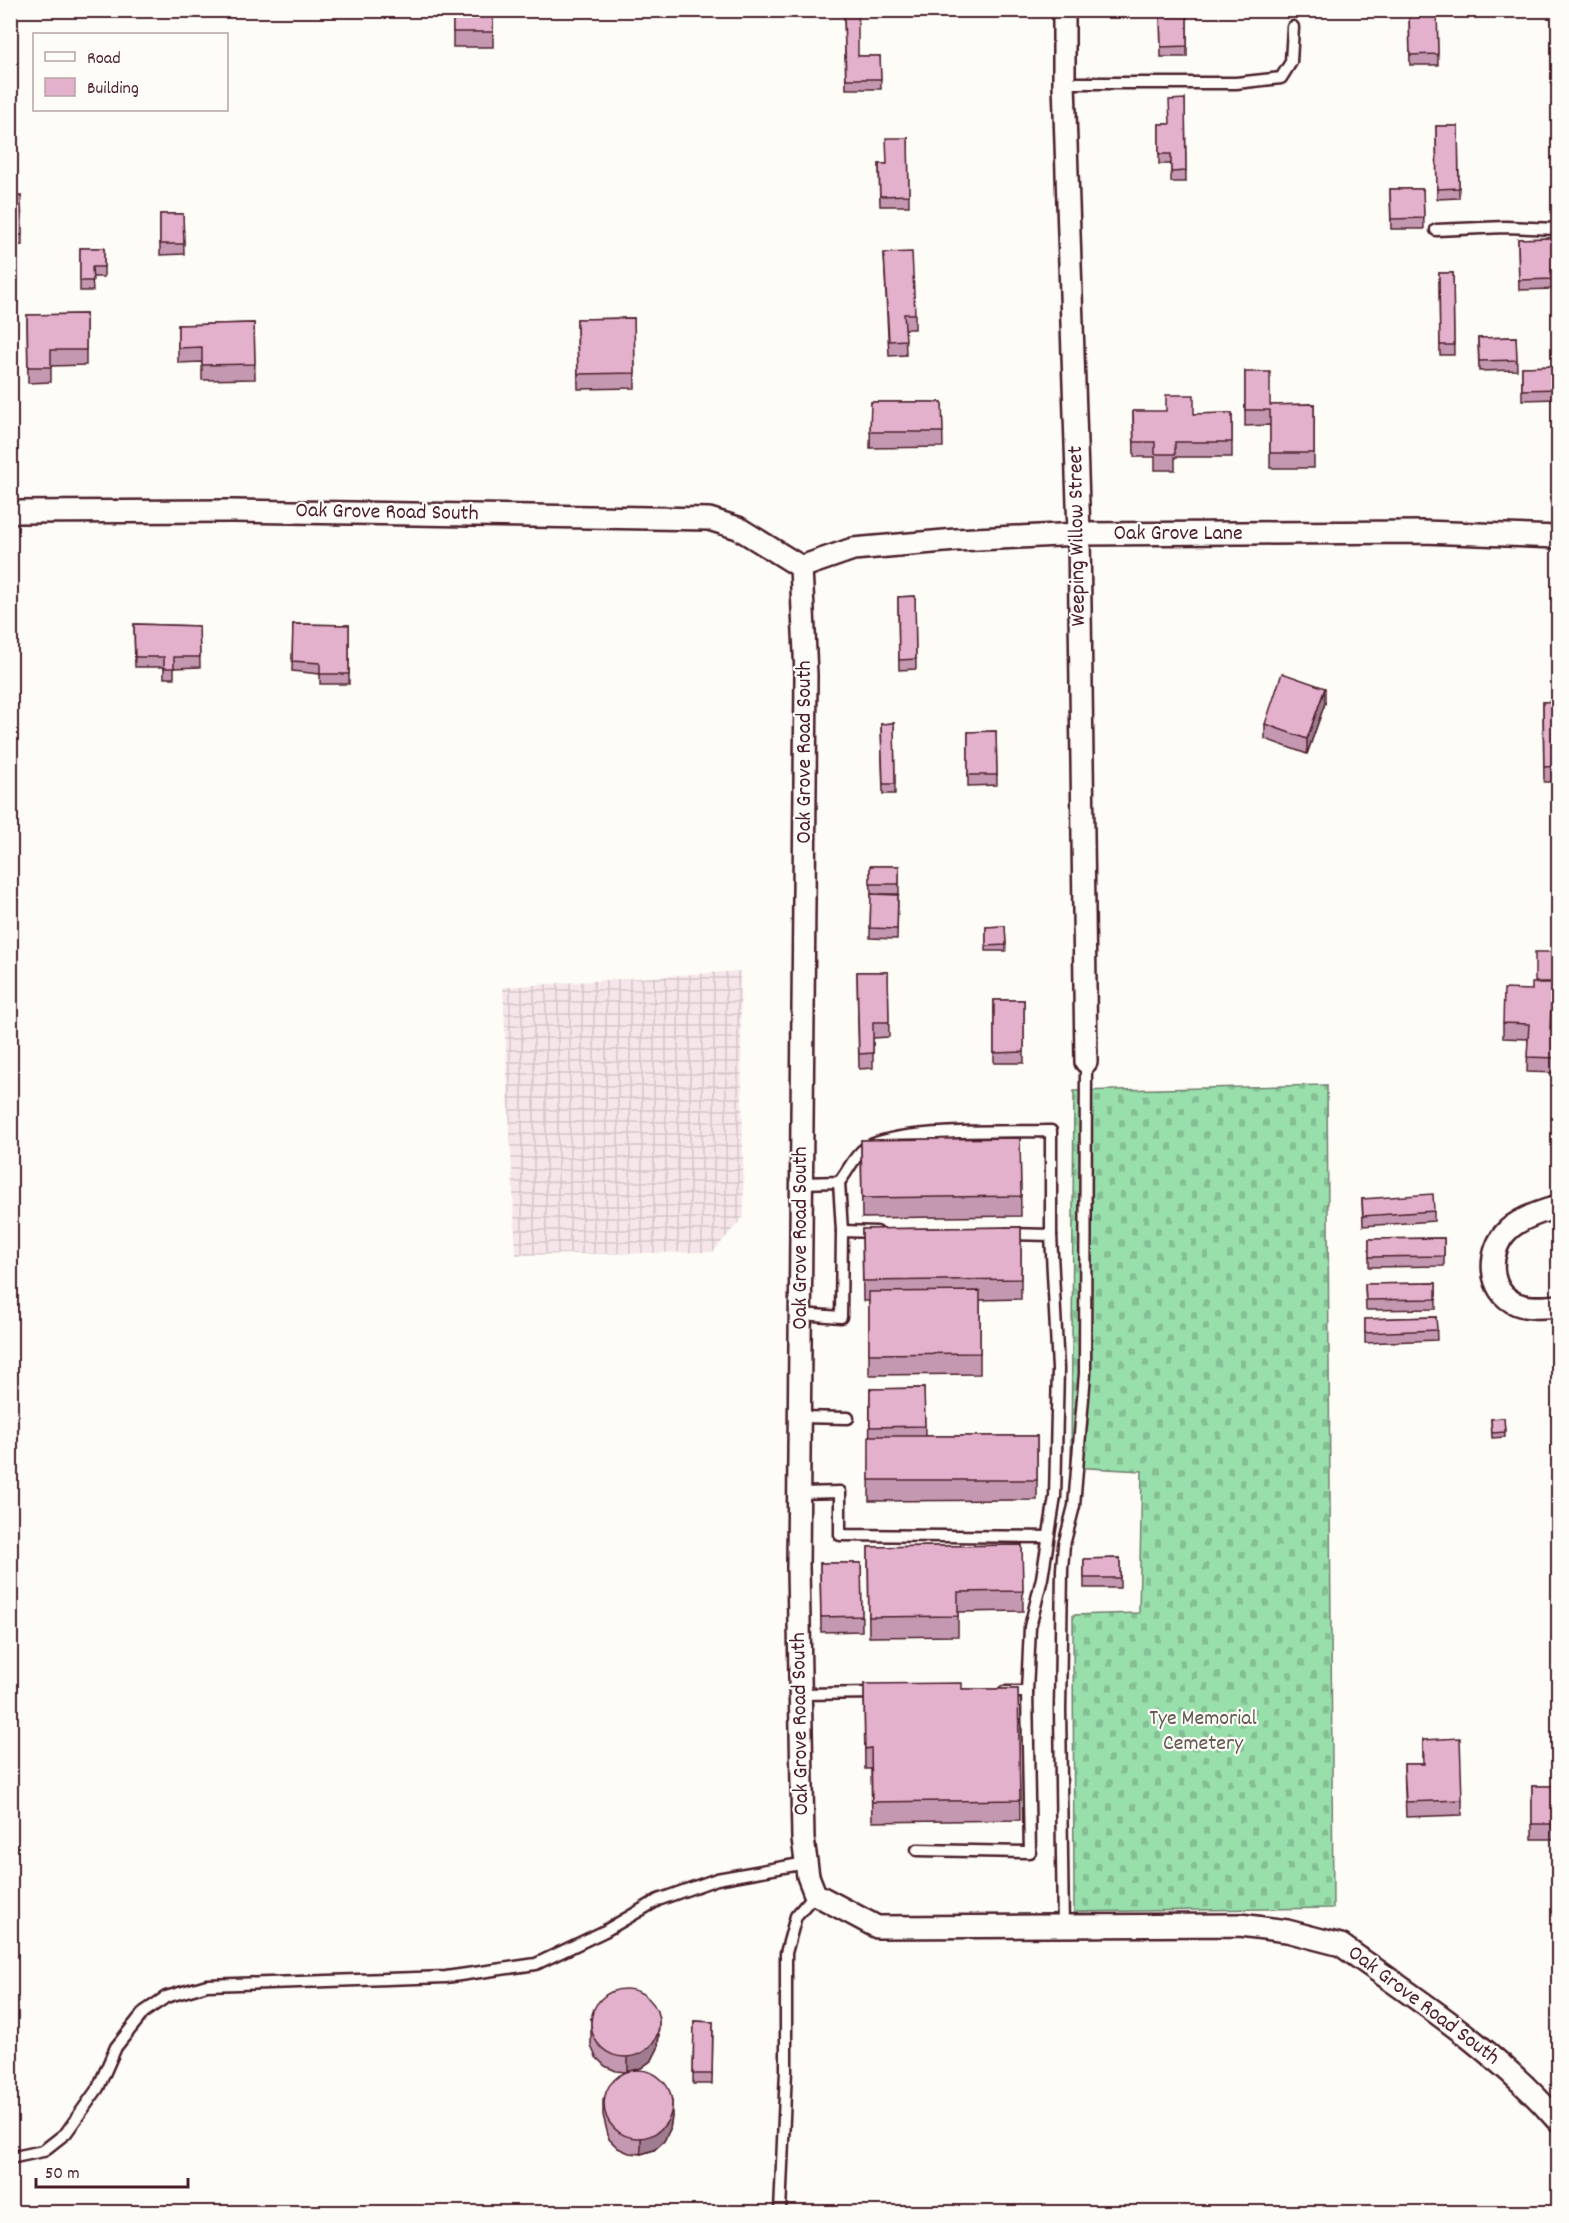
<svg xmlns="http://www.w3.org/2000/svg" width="1569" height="2223" font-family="Dekko,sans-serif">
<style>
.industrial{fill:url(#industrial-grid)}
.cemetery{fill:url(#cemetery-stones);stroke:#717f6c;stroke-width:1.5}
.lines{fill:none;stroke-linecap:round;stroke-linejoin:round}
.lane-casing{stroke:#4a1f2b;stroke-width:15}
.street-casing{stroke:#4a1f2b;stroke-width:26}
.lane{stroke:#fdfcf7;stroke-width:10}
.street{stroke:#fdfcf7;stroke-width:21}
.wall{fill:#c498b0;stroke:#4a1f2b;stroke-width:1.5}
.shaded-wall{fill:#a07c90;stroke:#4a1f2b;stroke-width:1.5}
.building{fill:#e4b1cd;stroke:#4a1f2b;stroke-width:1.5}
.labels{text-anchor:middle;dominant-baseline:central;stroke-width:4.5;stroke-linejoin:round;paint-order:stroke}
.street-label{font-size:22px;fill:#4a1f2b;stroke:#fdfcf7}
.park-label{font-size:22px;fill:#615952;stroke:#fdfcf7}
</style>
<defs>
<pattern id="industrial-grid" width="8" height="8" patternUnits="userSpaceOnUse" patternTransform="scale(1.5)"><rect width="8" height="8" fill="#f6e6ea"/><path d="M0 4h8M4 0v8" fill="none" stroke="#d4c5c9"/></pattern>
<pattern id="cemetery-stones" width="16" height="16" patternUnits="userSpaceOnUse" patternTransform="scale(1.5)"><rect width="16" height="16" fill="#98dfac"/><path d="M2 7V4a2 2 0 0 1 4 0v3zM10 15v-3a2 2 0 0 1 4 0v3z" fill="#84bf94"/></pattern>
</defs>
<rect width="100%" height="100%" fill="#fdfcf7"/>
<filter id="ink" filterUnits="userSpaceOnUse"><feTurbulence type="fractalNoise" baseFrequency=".0167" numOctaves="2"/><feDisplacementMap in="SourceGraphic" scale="12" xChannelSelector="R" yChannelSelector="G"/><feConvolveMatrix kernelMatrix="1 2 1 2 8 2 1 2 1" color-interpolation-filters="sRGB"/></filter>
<g filter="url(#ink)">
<polygon class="industrial" points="740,971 744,1216 713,1252 516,1255 503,987"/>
<polygon class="cemetery" points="1327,1085 1333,1908 1074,1912 1073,1615 1139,1613 1142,1471 1071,1467 1074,1091"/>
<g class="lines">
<g class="lane-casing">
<g id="lane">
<polyline points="1064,83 1236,83 1281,78 1291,62 1293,27"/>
<polyline points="1436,230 1505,227 1558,229"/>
<polyline points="839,1182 842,1231"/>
<path d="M801 1183 839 1182C848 1172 853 1157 864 1149 895 1127 1009 1132 1051 1131V1235L1058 1369 1055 1497 1042 1578 1030 1627 1027 1692"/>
<polyline points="1006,1234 1051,1235"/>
<polyline points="800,1314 841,1317 842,1231 877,1232"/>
<polyline points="799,1417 848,1418"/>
<polyline points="799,1493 840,1492 840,1535 1048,1537"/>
<polyline points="800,1694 878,1693"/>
<polyline points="917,1850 1030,1852 1027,1692 1004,1692"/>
<polyline points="1063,1927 1060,1710 1062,1569 1064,1545 1074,1506 1085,1374 1086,1062"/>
<polyline points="10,2158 43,2151 66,2133 98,2088 116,2047 144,2012 166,1997 207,1985 446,1977 536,1964 605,1931 658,1900 717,1879 806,1863"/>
<polyline points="780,2212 786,2070 786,1953 796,1916 815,1894"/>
</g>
</g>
<g class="street-casing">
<g id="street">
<polyline points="1064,10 1064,83 1079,534 1086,1062"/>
<path d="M10 512 233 511 709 519 738 528 801 567 806 675 798 1567 803 1839 808 1876 815 1894 877 1927 1240 1925 1287 1931 1341 1945C1416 1999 1497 2050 1558 2121"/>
<polyline points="801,567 853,549 956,540 1079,534 1423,532 1558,537"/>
<path d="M1558 1207C1543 1211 1520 1218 1508 1230 1487 1250 1487 1292 1517 1304 1530 1309 1545 1307 1558 1306"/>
</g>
</g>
<use href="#lane" class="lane"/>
<use href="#street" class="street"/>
</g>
<g class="wall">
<rect x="453" y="10" width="40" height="37"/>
<polygon points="1160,10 1187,10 1187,57 1161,57"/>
<polygon points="1409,10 1437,10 1438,65 1410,65"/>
<polygon points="844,14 858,56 880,56 881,89 846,89"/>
<polygon points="1185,99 1186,182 1171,182 1171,164 1159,164 1159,124 1170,124"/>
<polygon points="1436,126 1458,126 1459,198 1437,199"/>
<polygon points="908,138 909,206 880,206 879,164 887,164"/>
<polygon points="10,151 12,197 21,196 22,245 10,246"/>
<polygon points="1390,189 1423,189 1424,229 1391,229"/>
<polygon points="160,214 183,214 184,254 160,255"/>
<polygon points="1553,238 1554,289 1519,290 1518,239"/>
<polygon points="80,248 104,248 104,277 92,277 93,291 80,291"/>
<polygon points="884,253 915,314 915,329 905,329 906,355 889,356"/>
<polygon points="1439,273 1453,273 1454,355 1440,355"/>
<polygon points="86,314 86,365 51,366 51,382 28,383 27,315"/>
<polygon points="634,318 635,388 578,389 577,319"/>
<polygon points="254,323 255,379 202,380 202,362 178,363 178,325"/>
<polygon points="1516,337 1517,370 1479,371 1478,338"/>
<polygon points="1558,366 1558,399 1522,400 1522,367"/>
<polygon points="1245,372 1270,405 1314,404 1314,468 1270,468 1270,425 1245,426"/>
<polygon points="871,402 942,402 943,447 870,448"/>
<polygon points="1133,411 1194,414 1232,413 1232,457 1175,457 1175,470 1155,470 1155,457 1134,457"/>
<polygon points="915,596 916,669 899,670 898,597"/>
<polygon points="134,624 199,626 200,667 174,668 174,678 164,678 164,667 135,667"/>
<polygon points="293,624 349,625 349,684 320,684 320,674 292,671"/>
<polygon points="1558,701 1558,782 1544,782 1543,702"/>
<polygon points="1325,703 1307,754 1265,739 1265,724"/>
<polygon points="894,723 895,794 883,794 881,724"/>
<polygon points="996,731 997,785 968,786 968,732"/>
<polygon points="870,866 899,866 899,894 880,894 898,895 897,939 870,938 871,895"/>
<polygon points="1005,926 1006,951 986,951 986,927"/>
<polygon points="1557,952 1557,992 1552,992 1550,1029 1558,1029 1558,1073 1527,1072 1528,1039 1503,1038 1503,1023 1532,990 1535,983"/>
<polygon points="857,972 888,972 889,1037 873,1038 873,1068 859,1069"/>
<rect x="994" y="1000" width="30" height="63"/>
<polygon points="1020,1138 1021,1216 862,1218 861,1140"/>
<polygon points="1362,1199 1434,1211 1434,1221 1363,1226"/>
<polygon points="1021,1227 1021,1299 980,1300 980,1374 869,1375 869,1301 863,1301 862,1229"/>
<polygon points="1444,1238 1444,1266 1369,1267 1369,1239"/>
<polygon points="1436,1283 1436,1309 1366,1310 1365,1284"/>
<polygon points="1436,1317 1437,1340 1365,1343 1365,1319"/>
<polygon points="924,1388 925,1436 1037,1436 1037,1500 869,1501 870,1389"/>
<polygon points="1504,1418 1505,1437 1492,1438 1491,1419"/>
<polygon points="1022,1545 1023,1611 958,1612 958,1636 869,1637 868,1547"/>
<polygon points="1120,1558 1120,1588 1084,1588 1084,1559"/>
<polygon points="820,1563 861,1563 862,1631 821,1632"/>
<polygon points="864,1684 962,1689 1018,1689 1020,1820 872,1822 871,1769 865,1769"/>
<polygon points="1423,1740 1462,1800 1462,1815 1406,1817 1404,1764 1423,1764"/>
<rect x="1532" y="1786" width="26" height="53"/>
<polygon points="591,2018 659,2034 658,2048 652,2060 641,2068 636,2070 672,2116 670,2129 664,2141 654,2150 641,2154 629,2153 618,2148 609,2139 603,2115 603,2100 626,2072 616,2071 605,2066 596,2057 591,2046"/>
<polygon points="694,2021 713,2022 712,2084 693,2084"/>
</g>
<g class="shaded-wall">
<polygon points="1325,688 1325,703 1307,754 1307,739"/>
<polygon points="659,2019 658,2048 652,2060 641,2068 628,2072 628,2057"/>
<polygon points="672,2101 672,2116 670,2129 664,2141 654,2150 641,2154 641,2139"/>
</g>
<g class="building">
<rect x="453" y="10" width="40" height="22"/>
<polygon points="1160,10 1187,10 1187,46 1161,47"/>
<polygon points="1409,10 1437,10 1438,54 1410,55"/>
<polygon points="844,14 858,14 858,56 880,56 881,79 846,79"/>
<polygon points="1185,99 1186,171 1171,172 1171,154 1159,154 1159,124 1170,124 1169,100"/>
<polygon points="1436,126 1458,126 1459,188 1437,189"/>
<polygon points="886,138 908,138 909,195 880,196 879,164 887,164"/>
<polygon points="10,151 12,197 21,196 22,235 10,235"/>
<polygon points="1390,189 1423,189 1424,218 1391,219"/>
<polygon points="160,214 183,214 184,244 160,244"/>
<polygon points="1553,238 1554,279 1519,280 1518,239"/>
<polygon points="80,248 104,248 104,267 92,267 93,281 80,281"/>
<polygon points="912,252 915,314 904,314 906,340 889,341 884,253"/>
<polygon points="1439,273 1453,273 1454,345 1440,345"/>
<polygon points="86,314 86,350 51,350 51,367 28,367 27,315"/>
<polygon points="634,318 635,373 578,374 577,319"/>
<polygon points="254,323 255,364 202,365 202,347 178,348 178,325"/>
<polygon points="1516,337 1517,360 1479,361 1478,338"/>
<polygon points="1558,366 1558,389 1522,390 1522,367"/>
<polygon points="1245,372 1270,372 1270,405 1314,404 1314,453 1270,453 1270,410 1245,410"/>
<polygon points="1166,395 1194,395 1194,414 1232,413 1232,442 1175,442 1175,454 1155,454 1155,442 1134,442 1133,411 1166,411"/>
<polygon points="871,402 942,402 943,432 870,432"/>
<polygon points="915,596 916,659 899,660 898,597"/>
<polygon points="134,624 199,626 200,657 174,657 174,668 164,668 164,657 135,657"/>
<polygon points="293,624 349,625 349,674 320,674 320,663 292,661"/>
<polygon points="1282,673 1325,688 1307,739 1265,724"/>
<polygon points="1558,701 1558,766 1544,767 1543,702"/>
<polygon points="894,723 895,784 883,784 881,724"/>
<polygon points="996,731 997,775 968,775 968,732"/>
<polygon points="1557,852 1558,852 1558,872"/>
<rect x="870" y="866" width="29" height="18"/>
<polygon points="871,894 898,895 897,929 870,928"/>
<polygon points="1005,926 1006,945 986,946 986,927"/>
<rect x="1535" y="952" width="22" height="30"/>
<polygon points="857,972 888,972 889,1022 873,1022 873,1053 859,1054"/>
<polygon points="1532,983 1552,983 1550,1029 1558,1029 1558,1058 1527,1057 1529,1024 1503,1023 1504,989 1532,990"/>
<polygon points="994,1000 1024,1000 1024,1052 994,1053"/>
<polygon points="1020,1138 1021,1196 862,1198 861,1140"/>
<polygon points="1433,1194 1434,1211 1363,1216 1362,1199"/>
<polygon points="1021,1227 1021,1279 863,1281 862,1229"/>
<polygon points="1444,1238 1444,1256 1369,1257 1369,1239"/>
<polygon points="1436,1283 1436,1299 1366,1300 1365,1284"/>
<polygon points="980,1291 980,1353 869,1354 869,1292"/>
<polygon points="1436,1317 1437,1330 1365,1333 1365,1319"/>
<polygon points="924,1388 925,1426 870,1427 870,1389"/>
<polygon points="1504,1418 1505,1432 1492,1433 1491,1419"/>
<rect x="869" y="1436" width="168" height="44"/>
<polygon points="1022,1545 1023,1591 958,1592 958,1616 869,1617 868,1547"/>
<polygon points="1120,1558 1120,1578 1084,1578 1084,1559"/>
<polygon points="820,1563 861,1563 862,1616 821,1617"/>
<polygon points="962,1683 962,1689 1018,1689 1020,1800 872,1802 871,1748 865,1749 864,1684"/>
<polygon points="1460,1738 1462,1800 1406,1802 1404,1764 1424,1764 1423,1740"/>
<rect x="1532" y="1786" width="26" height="38"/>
<circle cx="625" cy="2023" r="34"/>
<polygon points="694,2021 713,2022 712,2074 693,2074"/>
<circle cx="638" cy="2104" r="34"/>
</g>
</g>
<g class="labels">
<g class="street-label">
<text transform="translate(387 513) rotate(1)">Oak Grove Road South</text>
<text x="1178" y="534">Oak Grove Lane</text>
<text transform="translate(1078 536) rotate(-91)">Weeping Willow Street</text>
<text transform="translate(805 752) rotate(-90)">Oak Grove Road South</text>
<text transform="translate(801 1238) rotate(-90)">Oak Grove Road South</text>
<text transform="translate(801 1724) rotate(-91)">Oak Grove Road South</text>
<text transform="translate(1423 2006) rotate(37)">Oak Grove Road South</text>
</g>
<g class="park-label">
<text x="1203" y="1719">Tye Memorial<tspan x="1203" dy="25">Cemetery</tspan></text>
</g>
</g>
<rect width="1569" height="2223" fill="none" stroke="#fdfcf7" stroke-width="36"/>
<rect x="18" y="18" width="1533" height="2187" fill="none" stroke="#4a1f2b" stroke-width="2" filter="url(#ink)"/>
<rect x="33" y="33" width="195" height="78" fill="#fdfcf7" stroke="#b5a4a5" stroke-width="1.5"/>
<rect x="45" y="52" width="30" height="9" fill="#fdfcf7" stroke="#b5a4a5" stroke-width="1.5"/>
<text x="87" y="63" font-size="18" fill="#4a1f2b">Road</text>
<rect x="45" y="78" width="30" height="18" fill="#e4b1cd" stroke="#b5a4a5" stroke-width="1.5"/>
<text x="87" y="93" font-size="18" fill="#4a1f2b">Building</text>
<path d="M36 2178v9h152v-9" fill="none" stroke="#4a1f2b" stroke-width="3"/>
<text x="45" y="2178" font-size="18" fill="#4a1f2b" stroke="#fdfcf7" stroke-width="4.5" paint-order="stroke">50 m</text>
</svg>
